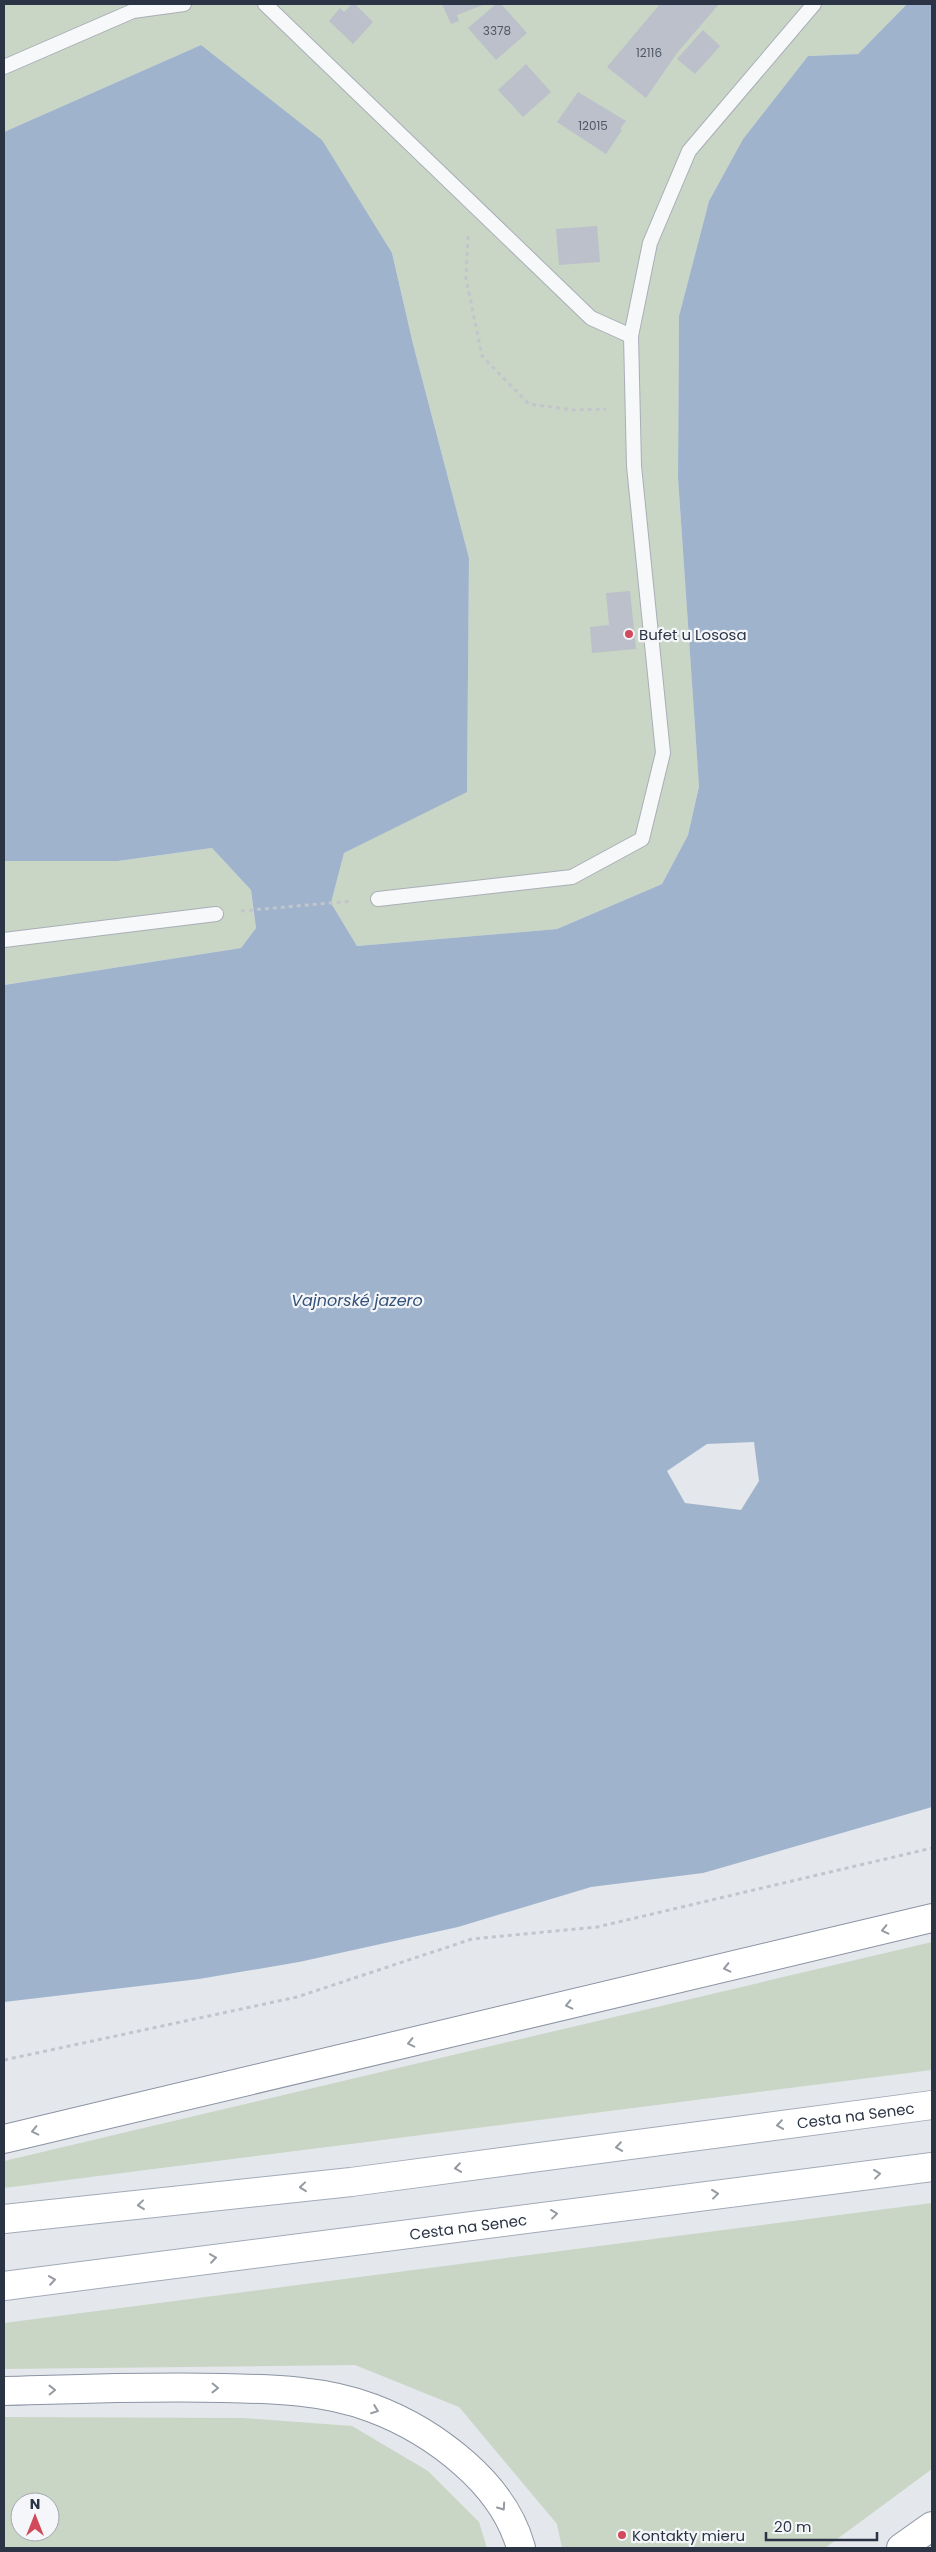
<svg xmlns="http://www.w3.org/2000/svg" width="936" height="2552" font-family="Poppins,sans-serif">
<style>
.green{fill:#c9d6c5;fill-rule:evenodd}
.water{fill:#9fb4cc;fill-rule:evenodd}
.building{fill:#bbc0ca}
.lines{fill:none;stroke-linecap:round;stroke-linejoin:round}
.lane-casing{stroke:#a9aeb7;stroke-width:16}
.primary-casing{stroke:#a3abb8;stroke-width:30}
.highway-casing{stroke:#8b94a3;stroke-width:30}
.path{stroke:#c2c5cb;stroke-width:3;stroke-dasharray:4 4;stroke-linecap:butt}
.lane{stroke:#f7f8fa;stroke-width:14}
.primary{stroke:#fff;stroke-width:28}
.highway{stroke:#fff;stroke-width:28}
.oneway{stroke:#959aa2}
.poi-dot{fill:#d1495b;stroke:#f4f6f9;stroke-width:2}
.labels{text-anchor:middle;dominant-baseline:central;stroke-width:4.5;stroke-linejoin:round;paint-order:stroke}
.number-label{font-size:12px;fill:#4f5766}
.poi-label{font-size:15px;fill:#2b3445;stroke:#f4f6f9;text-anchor:start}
.street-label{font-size:15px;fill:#2b3445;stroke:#f4f6f9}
.water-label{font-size:16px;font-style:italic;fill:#34527a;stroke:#f4f6f9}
</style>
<rect width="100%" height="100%" fill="#e4e7ec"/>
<g class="green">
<polygon points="4,4 907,4 858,54 808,56 743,139 709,201 679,316 678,478 699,785 688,835 662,884 557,929 357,946 331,903 344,853 467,791 469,558 413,344 392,253 201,45 4,132"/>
<polygon points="212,848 251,890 256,928 241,948 4,985 4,861 118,861"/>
<polygon points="932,1942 932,2070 4,2188 4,2161"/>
<polygon points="932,2203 932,2469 825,2548 562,2548 557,2524 459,2407 355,2365 4,2369 4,2323"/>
<path d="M4 2417 243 2418 352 2426 428 2471 479 2522 487 2548H4ZM20 2502H50V2532H20Z"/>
</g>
<path class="water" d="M907 4H932V1807L703 1873 591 1887 458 1927 299 1962 199 1979 4 2002V985L241 948 256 928 251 890 212 848 118 861H4V132L201 45 322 140 392 253 413 344 469 558 467 792 344 853 331 903 357 946 557 929 662 884 688 835 699 786 678 478 679 316 709 201 743 139 808 56 858 54ZM754 1442 759 1481 741 1510 685 1503 667 1471 707 1444Z"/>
<g class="building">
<polygon points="352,4 355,4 373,22 353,44 329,21 340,8 344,12"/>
<polygon points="442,4 482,4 483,5 457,15 459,21 451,24"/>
<polygon points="496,4 501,4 527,33 496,60 468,28"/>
<polygon points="660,4 719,4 677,53 646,98 607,67"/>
<polygon points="703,30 720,46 695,74 677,59"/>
<polygon points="526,64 551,92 523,117 498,90"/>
<polygon points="578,92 626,121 620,129 622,130 606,154 557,122"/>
<polygon points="597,226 600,262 559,265 556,229"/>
<polygon points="630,591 636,649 592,653 590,627 609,625 606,593"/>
</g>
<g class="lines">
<g class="lane-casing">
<g id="lane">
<polyline points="265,4 591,318 631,336 650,243 689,151 814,4"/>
<polyline points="4,67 133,11 184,4"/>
<polyline points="378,899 572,877 642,839 663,753 634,466 631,336"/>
<polyline points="4,940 216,914"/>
</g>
</g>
<g class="primary-casing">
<g id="primary">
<path id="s1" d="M4 2219 351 2182 932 2105"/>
<path id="s2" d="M4 2286 932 2167"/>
</g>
</g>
<g class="highway-casing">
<g id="highway">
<polyline points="4,2139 932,1918"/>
<path d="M4 2391C77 2389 150 2386 223 2388 273 2389 325 2390 372 2408 407 2421 438 2440 465 2464 491 2487 512 2515 521 2548"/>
<polyline points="901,2548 932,2526"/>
</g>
</g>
<g class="path">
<polyline points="468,236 466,278 482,356 529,404 573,410 606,409"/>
<polyline points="241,911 352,901"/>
<polyline points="4,2060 297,1997 472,1939 597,1927 932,1848"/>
</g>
<use href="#lane" class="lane"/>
<use href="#primary" class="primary"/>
<use href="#highway" class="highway"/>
</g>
<defs><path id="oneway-chevron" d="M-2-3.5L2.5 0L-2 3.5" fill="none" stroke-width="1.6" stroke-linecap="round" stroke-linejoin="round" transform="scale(1.25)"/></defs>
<g class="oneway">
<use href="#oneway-chevron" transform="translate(885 1930) rotate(167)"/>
<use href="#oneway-chevron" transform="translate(727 1968) rotate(167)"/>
<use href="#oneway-chevron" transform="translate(569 2005) rotate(167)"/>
<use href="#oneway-chevron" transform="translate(411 2043) rotate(167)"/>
<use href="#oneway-chevron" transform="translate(780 2125) rotate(172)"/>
<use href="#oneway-chevron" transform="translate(35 2131) rotate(167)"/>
<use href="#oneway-chevron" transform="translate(619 2147) rotate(172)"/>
<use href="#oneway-chevron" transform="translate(458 2168) rotate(172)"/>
<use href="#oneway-chevron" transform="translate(877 2174) rotate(-7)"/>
<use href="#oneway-chevron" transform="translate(303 2187) rotate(174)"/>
<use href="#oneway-chevron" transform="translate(715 2194) rotate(-7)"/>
<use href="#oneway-chevron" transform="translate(141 2205) rotate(174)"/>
<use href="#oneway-chevron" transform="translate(554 2214) rotate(-7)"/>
<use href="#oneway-chevron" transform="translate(213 2258) rotate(-8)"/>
<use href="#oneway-chevron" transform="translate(52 2280) rotate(-8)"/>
<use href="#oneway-chevron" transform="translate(215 2388) rotate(1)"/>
<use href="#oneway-chevron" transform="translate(52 2390) rotate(-1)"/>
<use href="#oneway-chevron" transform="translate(375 2410) rotate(21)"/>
<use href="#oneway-chevron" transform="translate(502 2507) rotate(55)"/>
</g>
<g class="poi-dot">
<circle cx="629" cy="634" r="5"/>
<circle cx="622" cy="2535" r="5"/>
</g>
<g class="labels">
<g class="number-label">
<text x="497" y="30">3378</text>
<text x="649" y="52">12116</text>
<text x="593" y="125">12015</text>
</g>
<g class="poi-label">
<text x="639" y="634">Bufet u Lososa</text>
<text x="632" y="2535">Kontakty mieru</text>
</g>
<g class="street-label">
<text stroke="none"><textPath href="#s1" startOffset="858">Cesta na Senec</textPath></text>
<text stroke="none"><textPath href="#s2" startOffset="468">Cesta na Senec</textPath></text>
</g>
<g class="water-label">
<text x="357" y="1300">Vajnorské jazero</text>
</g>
</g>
<rect width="936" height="2552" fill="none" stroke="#2b3445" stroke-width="10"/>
<g transform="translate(35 2517)"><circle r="24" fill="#f4f6f9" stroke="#a4a8b1"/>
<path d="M0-4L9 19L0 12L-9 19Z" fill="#d1495b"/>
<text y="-8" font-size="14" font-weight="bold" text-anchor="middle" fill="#2b3445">N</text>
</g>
<path d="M766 2532v8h111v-8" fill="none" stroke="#2b3445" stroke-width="2.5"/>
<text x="774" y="2532" font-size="15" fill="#2b3445" stroke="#f4f6f9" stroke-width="4" paint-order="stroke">20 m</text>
</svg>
